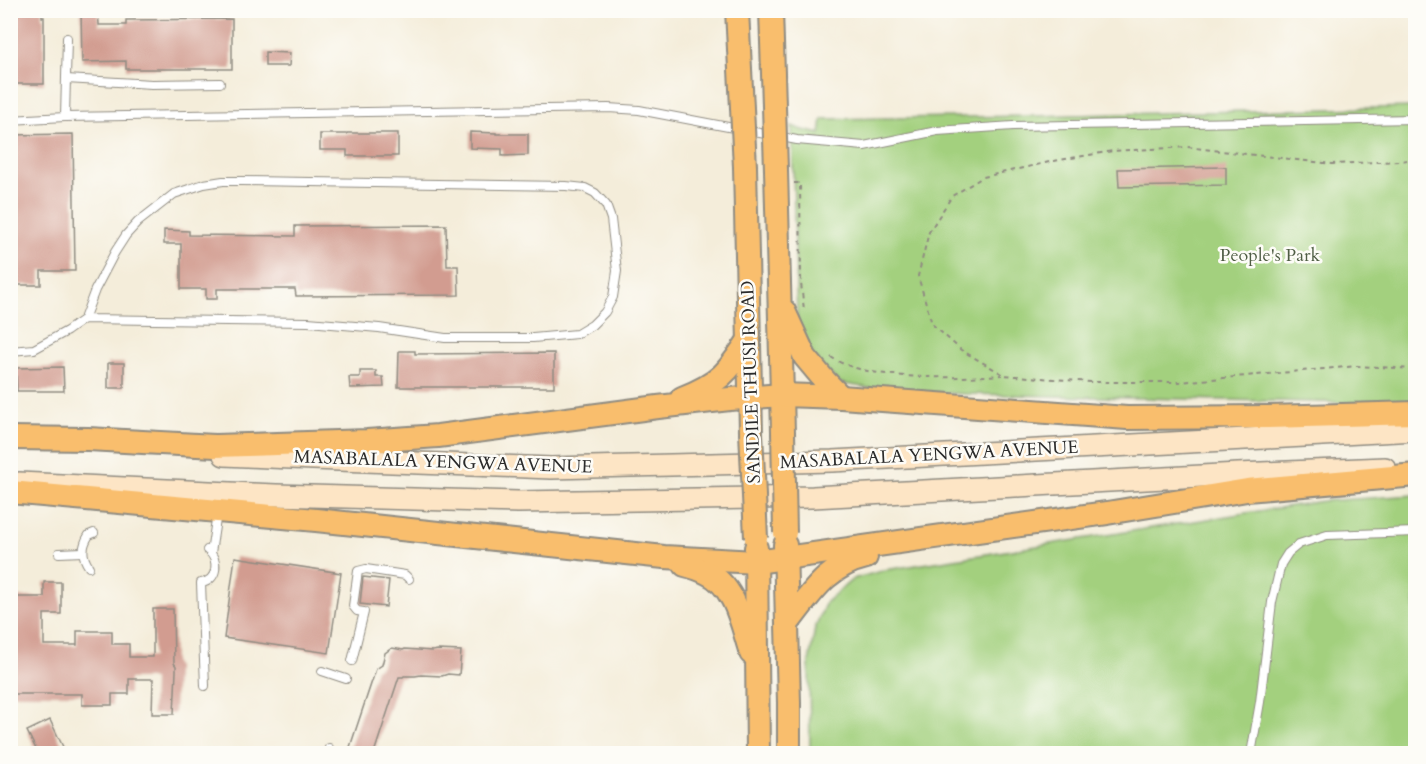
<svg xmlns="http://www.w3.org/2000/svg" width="1426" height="764" font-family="Cardo,serif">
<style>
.green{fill:#a3d07e;stroke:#677e54;stroke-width:1.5}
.building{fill:#d29c90}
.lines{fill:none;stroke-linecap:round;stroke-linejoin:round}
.service-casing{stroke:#908c82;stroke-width:10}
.secondary-casing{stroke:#908c82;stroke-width:24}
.primary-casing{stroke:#908c82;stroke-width:26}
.path{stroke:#908c82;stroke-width:2;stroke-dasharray:4.5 4.5;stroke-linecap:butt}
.service{stroke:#fff;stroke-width:8}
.secondary{stroke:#fde5c5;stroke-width:21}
.primary{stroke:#f9be6d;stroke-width:22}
.primary-bridge-casing{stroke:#908c82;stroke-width:26;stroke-linecap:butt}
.primary-bridge{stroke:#f9be6d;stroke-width:22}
.labels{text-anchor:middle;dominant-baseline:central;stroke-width:5;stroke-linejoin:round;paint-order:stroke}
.park-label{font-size:18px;fill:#4f5d44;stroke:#fdfcf7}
.street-label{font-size:18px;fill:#2b2b2b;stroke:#fdfcf7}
</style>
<rect width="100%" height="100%" fill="#fdfcf7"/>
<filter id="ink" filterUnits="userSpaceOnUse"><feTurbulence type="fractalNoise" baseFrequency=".0167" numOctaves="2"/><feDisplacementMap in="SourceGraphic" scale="12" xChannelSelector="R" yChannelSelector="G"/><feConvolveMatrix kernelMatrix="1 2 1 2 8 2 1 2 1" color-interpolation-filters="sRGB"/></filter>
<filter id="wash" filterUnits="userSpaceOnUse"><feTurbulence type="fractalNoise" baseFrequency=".008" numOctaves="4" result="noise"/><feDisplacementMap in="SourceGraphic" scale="24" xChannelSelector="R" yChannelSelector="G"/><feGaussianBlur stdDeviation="1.35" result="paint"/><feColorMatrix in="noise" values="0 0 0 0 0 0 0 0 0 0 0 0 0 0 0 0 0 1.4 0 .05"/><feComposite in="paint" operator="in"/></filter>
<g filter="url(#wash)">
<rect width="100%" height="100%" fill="#f4edda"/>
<g class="green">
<polygon points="1415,107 1415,402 1357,403 965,394 875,389 839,383 813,356 797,323 792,126 803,130 820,134 822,119 1032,116"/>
<polygon points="1415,495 1415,753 810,754 809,662 815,628 826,602 853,579 885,570 1323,501"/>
</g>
<g id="blocks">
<g class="building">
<polygon points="10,10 42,10 42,17 44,17 44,84 11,84"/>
<polygon points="81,10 98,10 99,25 126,25 126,20 232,19 232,69 126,69 126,61 82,62"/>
<polygon points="265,52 290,53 289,66 265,66"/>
<polygon points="470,132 496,133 496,134 528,134 528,155 502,156 502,149 470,148"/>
<polygon points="347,133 398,133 398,156 347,156 347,150 320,150 320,134 347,134"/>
<polygon points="73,134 75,271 41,271 41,285 14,285 14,149 10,149 10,135"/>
<polygon points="1226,167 1226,185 1119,187 1118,169"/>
<polygon points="446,225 447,266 458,266 459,295 296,296 295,289 217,289 217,299 206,299 206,289 181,289 181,244 164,244 164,230 189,231 189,235 295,236 295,226"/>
<polygon points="399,351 415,351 415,354 554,353 554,387 398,387"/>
<rect x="108" y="363" width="16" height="25"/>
<polygon points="63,367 64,391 17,391 16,368"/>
<polygon points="360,371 376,371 376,377 383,377 384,387 350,388 349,377 360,377"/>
<polygon points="235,557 341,573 329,653 224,638"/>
<polygon points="363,577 389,580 386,607 360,604"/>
<polygon points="44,582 61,582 61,614 44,614 44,645 77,645 77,631 112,631 112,644 129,644 129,657 153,657 153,609 173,609 174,663 176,666 176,671 174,714 152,714 153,679 129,679 129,694 112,694 112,705 82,705 82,694 10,694 10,627 14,627 13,597 44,597"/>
<polygon points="392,648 403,650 405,649 432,651 438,650 461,651 459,675 448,674 442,676 421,675 415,676 404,676 403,677 399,677 374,753 348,753 376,669 382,665 385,653"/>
<polygon points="50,720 66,753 38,753 27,731"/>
</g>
</g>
</g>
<g filter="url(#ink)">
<use href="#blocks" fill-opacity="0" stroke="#908c82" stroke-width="1.5"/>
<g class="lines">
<g class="service-casing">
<g id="service">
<polyline points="66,79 152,84 220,83"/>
<polyline points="65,117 67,38"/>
<polyline points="10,120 65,117 608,108 639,110 797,140 864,146 937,131 1013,126 1416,119"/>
<polyline points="10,351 34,349 67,331 84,319 95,290 115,252 126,235 138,222 174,194 204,184 223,181 240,181 566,186 585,188 595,193 606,205 611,219 617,271 613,297 605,312 592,325 577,334 533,338 445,338 379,328 308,322 84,319"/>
<polyline points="59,553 83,552"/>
<polyline points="211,553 217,513"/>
<path d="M89 567C81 556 82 546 89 535L94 533"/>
<polyline points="352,661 364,612 357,611 353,606 358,571 366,569 405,575 409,579"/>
<polyline points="322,671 346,679"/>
<path d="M205 686 201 583C218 581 220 559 207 550"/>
<polyline points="327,754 329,748"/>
<polyline points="1251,754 1260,702 1272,602 1281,564 1288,553 1299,544 1327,535 1416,532"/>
</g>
</g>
<g class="secondary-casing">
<g id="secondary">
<polyline points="224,455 313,459 551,468 832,461 1416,430"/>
<polyline points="19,483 276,495 518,502 813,497 1238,474 1385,468"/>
</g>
</g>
<g class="primary-casing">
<g id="primary">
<polyline points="745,167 751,432"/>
<polyline points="776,170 783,432"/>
<polyline points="784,311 805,357 826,382 841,397"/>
<path d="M682 398C720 383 727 373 749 340"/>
<polyline points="10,438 88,439 215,446 367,441 438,436 658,407 730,399 782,395 841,397 1127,418 1268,417 1416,413"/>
<polyline points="10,492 316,520 664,557 756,562 1107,513 1247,490 1416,475"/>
<polyline points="785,545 789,703 789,754"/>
<polyline points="756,548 758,754"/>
<path d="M685 565C693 567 700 569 707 573 736 586 742 626 751 653"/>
<path d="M788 623C811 594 827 566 866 557"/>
</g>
</g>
<g class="path">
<polyline points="1416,159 1400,161 1332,164 1187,147 1113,151 1054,161 983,177 952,196 929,232 918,276 932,324 961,350 1004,375 1091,382 1179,382 1357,366 1416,369"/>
<polyline points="794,183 800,183 801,283 804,310"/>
<path d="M831 357C866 382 960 378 1002 375"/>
</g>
<use href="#service" class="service"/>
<use href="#secondary" class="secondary"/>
<use href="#primary" class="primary"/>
<g class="primary-bridge-casing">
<g id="primary-bridge">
<polyline points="737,10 745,167"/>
<polyline points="771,10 776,170"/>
<polyline points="751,432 756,538"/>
<polyline points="783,432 785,533"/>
</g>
</g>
<use href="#primary-bridge" class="primary-bridge"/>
</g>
</g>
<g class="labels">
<g class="park-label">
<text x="1270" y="255">People's Park</text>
</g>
<g class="street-label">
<text transform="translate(751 382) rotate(-92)">SANDILE THUSI ROAD</text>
<text transform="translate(929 455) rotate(-3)">MASABALALA YENGWA AVENUE</text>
<text transform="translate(443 462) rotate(2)">MASABALALA YENGWA AVENUE</text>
</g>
</g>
<rect width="1426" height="764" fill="none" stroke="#fdfcf7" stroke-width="36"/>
</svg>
